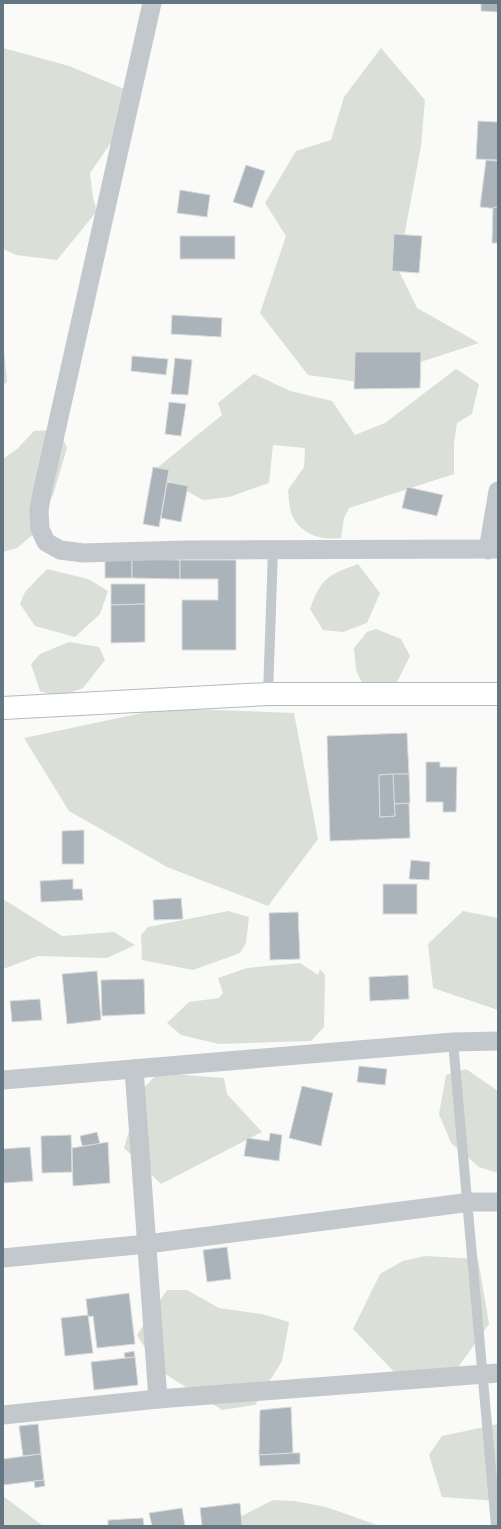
<svg xmlns="http://www.w3.org/2000/svg" width="501" height="1529" font-family="Quicksand,sans-serif">
<style>
.green{fill:#dadfd7}
.building{fill:#aab3b9;stroke:#dcdcda}
.lines{fill:none;stroke-linecap:round;stroke-linejoin:round}
.secondary-casing{stroke:#b3babf;stroke-width:24}
.lane{stroke:#c3c8cc;stroke-width:10}
.street{stroke:#c3c8cc;stroke-width:19}
.secondary{stroke:#fff;stroke-width:22}
</style>
<rect width="100%" height="100%" fill="#fafaf8"/>
<g class="green">
<polygon points="3,48 69,66 129,91 121,128 90,173 93,198 97,211 57,260 16,255 3,249"/>
<polygon points="381,48 425,100 421,146 398,269 417,308 479,343 359,382 308,375 260,313 286,236 265,203 296,151 331,140 344,97"/>
<polygon points="3,337 7,382 3,385"/>
<path d="M456 369 479 384 472 414 457 423 454 443V474L349 508 344 518 341 538C322 541 300 534 292 515 289 508 289 498 288 490L304 467 305 448 273 445 269 483 229 497 203 500 152 472 222 415 218 403 254 374 290 391 332 401 355 435 385 423Z"/>
<polygon points="59,430 67,448 53,495 43,512 45,524 17,548 3,552 3,459 17,449 34,431"/>
<path d="M358 564 380 593 367 623 343 632 323 630 310 609C322 577 327 576 358 564Z"/>
<polygon points="47,569 88,579 108,591 100,614 75,637 35,626 20,604 25,592"/>
<polygon points="376,629 401,639 410,656 392,692 368,695 356,670 354,648 367,632"/>
<polygon points="69,642 99,647 105,660 83,688 58,697 40,691 31,664 40,654"/>
<polygon points="166,708 294,713 318,839 268,906 167,867 69,811 24,738"/>
<polygon points="3,899 62,936 114,932 135,945 107,958 38,956 3,969"/>
<polygon points="228,911 249,917 246,943 240,953 193,970 142,960 141,935 148,927"/>
<polygon points="463,911 498,918 498,1010 433,988 428,944"/>
<polygon points="300,963 318,975 320,969 325,975 324,1027 311,1041 219,1044 181,1035 167,1023 189,1002 219,998 223,993 218,978 247,968"/>
<polygon points="466,1069 498,1091 498,1173 479,1167 451,1143 439,1114 446,1075"/>
<polygon points="158,1073 224,1078 227,1094 262,1132 161,1184 124,1148 141,1091"/>
<polygon points="425,1256 478,1259 489,1324 444,1387 404,1382 353,1329 380,1274 403,1261"/>
<polygon points="167,1290 187,1290 219,1308 262,1314 289,1322 282,1361 255,1405 222,1410 159,1370 137,1335"/>
<polygon points="498,1424 498,1501 442,1497 429,1455 442,1436"/>
<polygon points="3,1496 43,1526 3,1526"/>
<polygon points="273,1500 295,1501 326,1507 380,1526 222,1526"/>
</g>
<g class="building">
<polygon points="481,3 498,3 498,12 481,11"/>
<polygon points="478,121 498,122 498,160 476,159"/>
<polygon points="486,160 498,161 498,209 480,207"/>
<polygon points="246,165 265,171 252,208 233,202"/>
<polygon points="180,190 210,195 207,217 177,213"/>
<polygon points="493,207 498,208 498,243 492,243"/>
<polygon points="394,234 422,236 419,273 392,271"/>
<rect x="180" y="236" width="55" height="23"/>
<polygon points="172,315 222,318 221,337 171,334"/>
<polygon points="355,352 421,352 420,388 354,389"/>
<polygon points="132,356 168,359 166,375 131,371"/>
<polygon points="175,358 192,360 188,395 171,394"/>
<polygon points="169,402 186,404 181,436 165,434"/>
<polygon points="153,467 169,470 159,527 143,524"/>
<polygon points="167,482 188,486 181,522 161,518"/>
<polygon points="407,487 443,495 437,516 402,508"/>
<rect x="105" y="559" width="27" height="19"/>
<polygon points="132,559 180,560 180,579 132,578"/>
<polygon points="180,560 236,560 236,650 182,650 182,600 218,600 218,579 180,579"/>
<polygon points="111,584 145,584 145,604 111,605"/>
<polygon points="145,604 145,642 111,643 111,605"/>
<polygon points="407,733 409,774 379,775 380,817 395,816 394,804 409,803 410,838 330,841 327,736"/>
<polygon points="426,762 440,762 440,767 457,767 456,812 443,812 443,802 426,802"/>
<polygon points="393,774 409,774 410,803 394,804"/>
<polygon points="393,774 395,816 380,817 379,775"/>
<polygon points="84,830 84,864 62,864 62,831"/>
<polygon points="411,860 430,862 429,880 409,879"/>
<polygon points="73,879 73,889 82,889 83,900 41,902 40,881"/>
<rect x="383" y="884" width="34" height="30"/>
<polygon points="181,898 183,919 154,920 153,900"/>
<polygon points="298,912 300,959 270,960 269,913"/>
<polygon points="97,971 101,1020 67,1024 62,974"/>
<polygon points="408,975 409,999 370,1001 369,977"/>
<polygon points="144,979 145,1014 102,1016 101,980"/>
<polygon points="40,999 42,1020 12,1022 10,1001"/>
<polygon points="359,1066 387,1069 385,1085 357,1082"/>
<polygon points="302,1086 333,1093 321,1146 289,1138"/>
<polygon points="97,1132 100,1144 82,1146 80,1136"/>
<polygon points="270,1133 282,1135 279,1161 244,1156 247,1138 269,1141"/>
<polygon points="71,1135 72,1172 42,1173 41,1136"/>
<polygon points="108,1142 110,1183 73,1186 72,1148"/>
<polygon points="30,1147 33,1181 3,1183 3,1149"/>
<polygon points="227,1247 231,1279 207,1282 203,1250"/>
<polygon points="129,1293 135,1344 97,1348 93,1316 88,1317 86,1299"/>
<polygon points="88,1315 93,1353 65,1356 61,1318"/>
<polygon points="134,1351 135,1357 125,1358 124,1353"/>
<polygon points="135,1357 138,1385 94,1390 91,1362"/>
<polygon points="291,1407 293,1453 259,1455 260,1410"/>
<polygon points="38,1424 41,1454 23,1456 19,1426"/>
<polygon points="293,1453 300,1453 300,1464 260,1466 259,1455"/>
<polygon points="41,1454 44,1480 3,1485 3,1459"/>
<polygon points="44,1480 45,1486 35,1488 34,1481"/>
<polygon points="240,1503 242,1526 202,1526 200,1508"/>
<polygon points="182,1508 185,1526 152,1526 149,1513"/>
<polygon points="143,1518 144,1526 108,1526 108,1520"/>
</g>
<g class="lines">
<g class="secondary-casing">
<polyline id="secondary" points="3,708 268,694 498,694"/>
</g>
<g class="lane">
<polyline points="268,694 273,550"/>
<polyline points="453,1042 496,1526"/>
</g>
<g class="street">
<polyline points="152,3 42,493 39,510 40,529 46,542 60,550 83,553 185,550 498,549"/>
<polyline points="488,550 498,491"/>
<polyline points="134,1069 158,1399"/>
<polyline points="3,1080 453,1042 498,1041"/>
<polyline points="3,1258 147,1244 471,1202 498,1202"/>
<polyline points="3,1415 158,1399 498,1373"/>
</g>
<use href="#secondary" class="secondary"/>
</g>
<rect width="501" height="1529" fill="none" stroke="#657683" stroke-width="8"/>
</svg>
